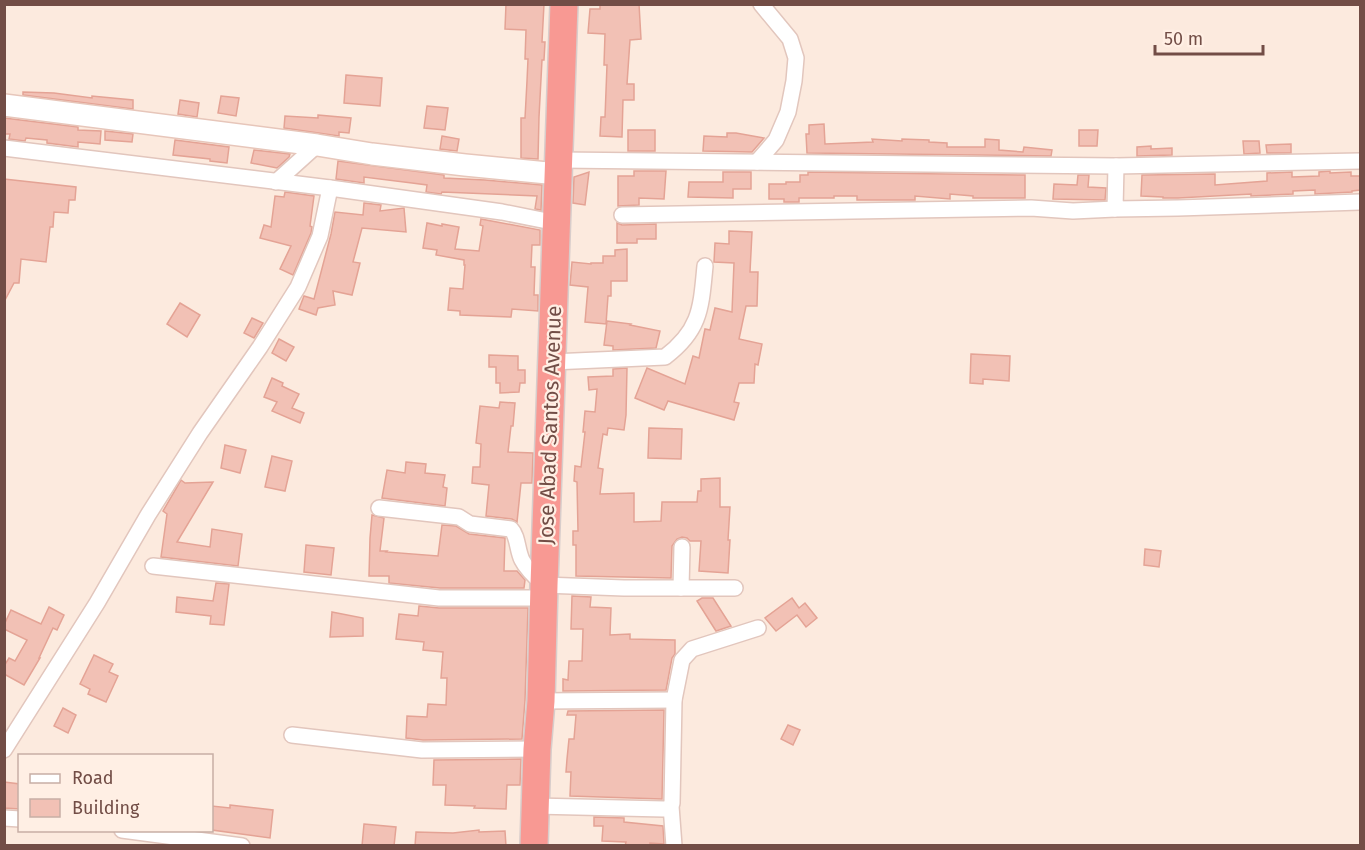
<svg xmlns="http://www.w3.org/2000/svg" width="1365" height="850" font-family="'Fira Sans',sans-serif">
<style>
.building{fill:#f2c1b5;stroke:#e4a395;stroke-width:1.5}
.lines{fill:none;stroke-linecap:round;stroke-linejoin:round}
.street-casing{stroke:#e2c6bd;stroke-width:18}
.secondary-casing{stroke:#e7c6ba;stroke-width:24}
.highway-casing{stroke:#d8cdcb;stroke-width:30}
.street{stroke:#fff;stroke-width:15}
.secondary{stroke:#fff;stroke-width:21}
.highway{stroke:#f89993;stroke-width:27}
.labels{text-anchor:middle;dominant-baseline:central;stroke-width:4.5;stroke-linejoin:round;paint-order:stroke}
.street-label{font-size:21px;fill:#724d46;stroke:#ffefe4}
</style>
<rect width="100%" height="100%" fill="#fceade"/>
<g class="building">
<polygon points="506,4 544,4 542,42 545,42 544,60 542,60 539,117 538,159 521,158 521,118 525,118 527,81 528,59 525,59 526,30 505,29"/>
<polygon points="600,4 639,4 641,39 630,40 627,84 634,84 634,100 623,100 622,137 600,136 601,117 605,117 607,65 604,65 605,34 588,33 590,9 600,9"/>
<polygon points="346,75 382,78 380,106 344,103"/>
<polygon points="23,92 54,93 92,98 92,96 133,100 133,109 23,95"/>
<polygon points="221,96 239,98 236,116 218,113"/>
<polygon points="180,100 199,103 197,117 178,114"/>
<polygon points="427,106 448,108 445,130 424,128"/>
<polygon points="318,115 351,118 349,133 339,132 339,136 284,128 285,116 318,118"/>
<polygon points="4,118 78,127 78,130 101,131 100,144 78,142 78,147 47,143 47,140 26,138 25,141 9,139 10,134 4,134"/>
<polygon points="824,124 825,144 873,142 872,139 902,141 902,139 929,140 929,142 947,143 947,147 985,147 985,139 999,140 999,150 1023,152 1024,147 1052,150 1051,156 807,153 806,134 809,134 809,125"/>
<rect x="628" y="130" width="27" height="21"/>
<polygon points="1079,130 1098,130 1097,146 1079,146"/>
<polygon points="105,131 133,134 132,142 105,140"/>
<polygon points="727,133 736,133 764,138 752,152 703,151 704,136 727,137"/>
<polygon points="442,136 459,139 457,151 440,149"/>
<polygon points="175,140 229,147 227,163 210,161 210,159 173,155"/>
<polygon points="1243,141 1259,141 1260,153 1244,154"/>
<polygon points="1291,144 1291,153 1267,153 1266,145"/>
<polygon points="1151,146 1151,149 1172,148 1172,155 1137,156 1137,147"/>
<polygon points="254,150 290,154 289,157 277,168 251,163"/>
<polygon points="338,161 444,175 444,178 485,180 542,185 541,210 535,209 537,196 442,192 441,194 426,192 427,185 412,183 364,177 364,183 336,179"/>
<polygon points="634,171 666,171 664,199 639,198 639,205 618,206 618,176 634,176"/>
<polygon points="1330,171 1330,173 1351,172 1351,176 1360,176 1360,190 1352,191 1352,192 1315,194 1315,190 1293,191 1293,194 1251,196 1251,194 1178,198 1163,198 1163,197 1141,196 1142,175 1215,174 1215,185 1267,181 1267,173 1292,172 1292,177 1319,176 1319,172"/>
<polygon points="589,172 585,205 573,203 574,177"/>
<polygon points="723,172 751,172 751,189 733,189 733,198 688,197 689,182 723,182"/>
<polygon points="808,172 1025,175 1025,198 973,198 973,196 950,194 950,199 915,196 915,200 857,200 857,196 834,196 834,198 799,198 799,202 784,202 784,199 769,199 769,184 786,184 786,182 800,182 800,175 808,175"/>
<polygon points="1078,175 1089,175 1088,187 1106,188 1105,200 1053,199 1054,184 1077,185"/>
<polygon points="4,179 76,187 75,200 69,200 68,213 54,212 53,227 50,227 46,262 21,259 19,283 14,283 4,302"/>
<polygon points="285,192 314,196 310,226 312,227 311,233 293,275 280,269 291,246 260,238 264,225 271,227 275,196 284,197"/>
<polygon points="364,203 381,205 380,211 404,208 406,232 362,228 353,262 360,263 352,295 333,291 335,305 318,308 316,315 299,309 304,296 314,299 331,234 335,212 363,215"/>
<polygon points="481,219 540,230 540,245 532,245 531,267 535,267 534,295 538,295 538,311 512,309 511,317 460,315 460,311 448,310 450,288 463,289 465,265 464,265 464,260 436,255 437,250 423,248 427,223 442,226 442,224 459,227 455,249 479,251 483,226 480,225"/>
<polygon points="617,223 622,225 656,224 656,239 637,239 637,243 617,243"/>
<polygon points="729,231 752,232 750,272 758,272 757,306 746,306 739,339 762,344 758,365 755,364 754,383 739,383 734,402 739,403 734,420 668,401 664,410 635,398 647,368 685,384 693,356 699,358 705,329 710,330 715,308 732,312 734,263 714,262 715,243 729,244"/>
<polygon points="627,249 627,281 611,281 611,296 608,296 606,324 585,322 588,287 570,285 572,262 591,264 591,263 603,263 603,256 615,256 615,250"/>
<polygon points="180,303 200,315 187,337 167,324"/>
<polygon points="252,318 263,323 254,338 244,333"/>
<polygon points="607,321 631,324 630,325 660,331 656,348 613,350 613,346 604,345"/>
<polygon points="279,339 294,347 286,361 272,353"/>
<polygon points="971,354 1010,356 1009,381 983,379 983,384 970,383"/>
<polygon points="489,355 518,356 518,370 525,370 525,383 520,383 519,392 500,393 500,383 496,383 496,367 489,367"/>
<polygon points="627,368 626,415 624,430 608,428 607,435 603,434 598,468 603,469 600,494 634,493 634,522 661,521 662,502 697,502 698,491 701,491 701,479 720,478 720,507 730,507 728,540 730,540 728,573 699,571 701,541 690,541 687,538 682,537 677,539 672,546 671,578 576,576 576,545 573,545 573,531 578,531 577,482 574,481 575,466 581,467 585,432 583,432 585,411 595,412 597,389 589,390 588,377 613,376 613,369"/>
<polygon points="272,378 283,383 282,386 299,394 292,408 304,413 300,423 272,411 277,402 264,397"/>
<polygon points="500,402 515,403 513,426 511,426 508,452 533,453 532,483 521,483 517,522 512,519 486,516 489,485 472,483 473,467 480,467 481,444 476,443 480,406 499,408"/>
<polygon points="649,428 682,429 681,459 648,458"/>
<polygon points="225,445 246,450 240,473 221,468"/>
<polygon points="272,456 292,461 285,491 265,487"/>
<polygon points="406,462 426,464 425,473 445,475 443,487 447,488 445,506 382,498 387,470 405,473"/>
<polygon points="181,480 185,483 213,482 177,542 210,547 212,529 242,534 238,566 161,557 167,514 163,511"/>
<polygon points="372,515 384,518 380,551 387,551 386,552 438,556 442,525 456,526 469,534 505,538 504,571 517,571 525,580 524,588 440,588 389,583 389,576 369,576 370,538"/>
<polygon points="306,545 334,548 331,575 304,572"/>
<polygon points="1145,549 1161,551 1159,567 1144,565"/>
<polygon points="216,583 229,584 224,625 210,624 211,616 176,612 177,597 213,601"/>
<polygon points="572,596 591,597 590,607 611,608 610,635 630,634 630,639 675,640 675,654 672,658 666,690 563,691 563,679 568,680 569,661 582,661 583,629 571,629"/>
<polygon points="702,598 713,598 731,626 716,631 697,601"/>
<polygon points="792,598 799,608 805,603 817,618 806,627 797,615 776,631 765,618"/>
<polygon points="419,606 439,608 528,608 525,700 522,739 423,740 406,738 407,716 427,717 428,704 446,705 447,678 441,678 443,652 423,650 424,642 396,639 399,614 418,616"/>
<polygon points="49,607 64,615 57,630 53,628 39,658 40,658 24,685 4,674 4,666 9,658 15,661 27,640 4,629 4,625 11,610 41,624"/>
<polygon points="332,612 363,618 363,636 330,637"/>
<polygon points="94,655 113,664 109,672 118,676 106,702 88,694 90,689 80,684"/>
<polygon points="63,708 76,715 68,733 54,726"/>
<polygon points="664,710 662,799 570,796 571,772 566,772 567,759 569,739 574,739 576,715 567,715 568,711"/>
<polygon points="788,725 800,730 793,745 781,739"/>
<polygon points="521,759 520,785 507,785 506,809 474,808 475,806 445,805 446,785 433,785 434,760"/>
<polygon points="4,782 20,784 20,809 4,808"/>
<polygon points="230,805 273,810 270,838 212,830 212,806 230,808"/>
<polygon points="594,817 624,818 624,822 663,826 664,844 650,843 650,846 625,846 626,842 602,841 603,826 594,826"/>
<polygon points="364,824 396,827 394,846 362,846"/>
<polygon points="479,830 479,832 505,831 506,846 415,846 416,832 453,833"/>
</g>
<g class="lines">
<g class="street-casing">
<g id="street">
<polyline points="4,148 330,188 502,212 557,223"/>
<polyline points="559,160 1116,166 1360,161"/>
<polyline points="757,162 776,140 788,112 794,81 796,58 790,39 761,4"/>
<polyline points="1116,166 1115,209 1178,208 1360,202"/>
<polyline points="276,182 317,145"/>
<polyline points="622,215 1031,208 1073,211 1115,209"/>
<path d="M552 362 665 357C701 330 701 307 705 266"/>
<path d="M379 508 459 517 470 524 511 529C518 536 517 550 522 560 527 570 536 578 544 585L624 588H735"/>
<polyline points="153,566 439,598 544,598"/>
<polyline points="681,588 682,547"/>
<polyline points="541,701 674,700"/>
<polyline points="292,735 422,750 537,749"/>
<polyline points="4,750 97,603 148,515 200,433 260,347 298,287 320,236 330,188"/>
<polyline points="535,806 664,809 669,808 672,803 674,700 682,660 692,649 758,628"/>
<polyline points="671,806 674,846"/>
<polyline points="4,818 20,819"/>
<polyline points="122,830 242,846"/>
</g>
</g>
<g class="secondary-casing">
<polyline id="secondary" points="4,105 317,145 372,154 465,165 558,174"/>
</g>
<g class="highway-casing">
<polyline id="highway" points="534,846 537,749 541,701 544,585 564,4"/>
</g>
<use href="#street" class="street"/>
<use href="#secondary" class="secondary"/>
<use href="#highway" class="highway"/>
</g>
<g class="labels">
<g class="street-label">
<text transform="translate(550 425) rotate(-88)">Jose Abad Santos Avenue</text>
</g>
</g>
<rect width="1365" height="850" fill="none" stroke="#724d46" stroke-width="12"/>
<rect x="18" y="754" width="195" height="78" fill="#ffefe4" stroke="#c7aea5" stroke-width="1.5"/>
<rect x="30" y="774" width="30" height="9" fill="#ffffff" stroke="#c7aea5" stroke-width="1.5"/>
<text x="72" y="784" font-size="18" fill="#724d46">Road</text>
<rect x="30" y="799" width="30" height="18" fill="#f2c1b5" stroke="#c7aea5" stroke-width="1.5"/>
<text x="72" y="814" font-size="18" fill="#724d46">Building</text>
<path d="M1155 45v9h108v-9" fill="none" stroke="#724d46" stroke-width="3"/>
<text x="1164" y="45" font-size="18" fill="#724d46" stroke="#ffefe4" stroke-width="4.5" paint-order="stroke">50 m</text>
</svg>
